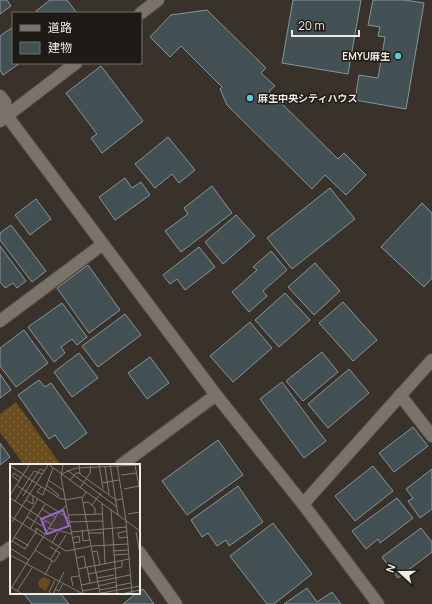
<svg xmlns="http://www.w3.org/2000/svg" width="432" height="604" font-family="Manrope,'Noto Sans JP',sans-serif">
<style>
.park{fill:url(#park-dots)}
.building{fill:#445154;stroke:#879699}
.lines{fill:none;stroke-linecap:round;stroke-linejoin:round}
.street-casing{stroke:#565049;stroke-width:14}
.street{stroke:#7a7369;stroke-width:12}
.poi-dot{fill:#55cadf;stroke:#1e1b17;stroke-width:1.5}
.labels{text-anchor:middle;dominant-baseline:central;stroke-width:3;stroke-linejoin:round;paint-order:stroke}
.poi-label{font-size:10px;font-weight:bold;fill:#efebe5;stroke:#1e1b17;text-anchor:end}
.inset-road{fill:none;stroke:#827c75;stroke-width:1}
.view{fill:#9e65ca;fill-opacity:0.15;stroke:#9e65ca;stroke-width:2}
.inset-edge{fill:none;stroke:#efebe5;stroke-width:2}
</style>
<defs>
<pattern id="park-dots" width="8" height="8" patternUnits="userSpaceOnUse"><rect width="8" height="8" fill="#6a4d1d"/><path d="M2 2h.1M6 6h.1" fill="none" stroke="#80673e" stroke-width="1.8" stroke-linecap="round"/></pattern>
</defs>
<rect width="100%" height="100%" fill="#39322a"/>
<polygon class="park" points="16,402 61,465 24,465 0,432 0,414"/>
<g class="building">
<polygon points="0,0 7,0 11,6 0,14"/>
<polygon points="50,0 67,0 77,13 38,13 36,11"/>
<polygon points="293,0 361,0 348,74 282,63"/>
<polygon points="373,0 405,0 424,3 406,109 355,100 359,75 378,78 385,37 378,36 380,27 368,25"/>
<polygon points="207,10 266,68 261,73 275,86 269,91 338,159 344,153 366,175 346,195 325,175 312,189 227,105 220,89 222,87 181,46 170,57 150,37 171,15"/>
<polygon points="13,27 13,63 20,63 3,75 0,70 0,36"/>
<polygon points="101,66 143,121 102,153 91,138 97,134 66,93"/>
<polygon points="168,137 195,170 179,183 172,174 155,188 135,164"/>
<polygon points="125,178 132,188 141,182 150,195 115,220 99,197"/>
<polygon points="212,186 232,213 181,252 165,231 188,214 184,208"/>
<polygon points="330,188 355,219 292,269 267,238"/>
<polygon points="36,199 51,219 30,235 15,215"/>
<polygon points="422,203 432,213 432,278 424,287 381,247"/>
<polygon points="236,215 255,236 223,264 205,242"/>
<polygon points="11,225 46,271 32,282 0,240 0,233"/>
<polygon points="0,246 26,281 17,288 13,283 5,288 0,282"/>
<polygon points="199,247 215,267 185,290 177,279 170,284 163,275"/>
<polygon points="271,251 287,270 263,291 267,296 249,312 232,292 257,270 253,267"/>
<polygon points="315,263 340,291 314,315 288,287"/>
<polygon points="88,265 120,310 89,333 57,288"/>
<polygon points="285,293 310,320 279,347 255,320"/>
<polygon points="343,302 377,340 353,361 319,323"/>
<polygon points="62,303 87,337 77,345 72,339 61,347 65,353 54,362 28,327"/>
<polygon points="125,314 141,335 98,367 82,346"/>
<polygon points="250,322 272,348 233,382 210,356"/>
<polygon points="24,330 48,363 16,387 0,366 0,348"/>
<polygon points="322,352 338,372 303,401 286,381"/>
<polygon points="79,353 98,378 72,397 54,372"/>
<polygon points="150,357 169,383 147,399 128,373"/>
<polygon points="349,369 369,393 328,428 308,404"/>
<polygon points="0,374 11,390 0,398"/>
<polygon points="39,380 45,387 51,383 87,433 65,449 55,435 49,439 18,395"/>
<polygon points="282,382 326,441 304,458 260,399"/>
<polygon points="413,427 428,446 394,472 379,453"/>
<polygon points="218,440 243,475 187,515 162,481"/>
<polygon points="0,443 10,457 0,465"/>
<polygon points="373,466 393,491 355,521 335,496"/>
<polygon points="432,469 432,509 420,518 408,501 413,498 406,489"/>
<polygon points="238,486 263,522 229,546 226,540 217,546 208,533 202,537 191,520"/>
<polygon points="397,498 413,518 380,543 378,539 366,549 352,531"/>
<polygon points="273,523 312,574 274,604 267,604 230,556"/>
<polygon points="421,528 432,542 432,552 398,578 382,557"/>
<polygon points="307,588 317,602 332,592 341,604 284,604"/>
<polygon points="143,589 154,604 123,604 137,593 139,593 139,592"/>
<polygon points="23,593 60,593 69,604 32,604"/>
</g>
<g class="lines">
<g class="street-casing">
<g id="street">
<polyline points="141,13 158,0"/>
<polyline points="0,96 5,102 7,116 216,395 303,504 378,604"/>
<polyline points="0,121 76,63"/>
<polyline points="0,321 103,244"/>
<polyline points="400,395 432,436"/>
<polyline points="121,465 216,395"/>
<polyline points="303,504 432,360"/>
<polyline points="139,552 176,604"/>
<polyline points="0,555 11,547"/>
</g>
</g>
<use href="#street" class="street"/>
</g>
<g class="poi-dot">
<circle cx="398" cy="56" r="4"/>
<circle cx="250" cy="98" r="4"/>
</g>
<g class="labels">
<g class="poi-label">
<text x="390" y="56">EMYU麻生</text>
<text x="258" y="98" text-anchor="start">麻生中央シティハウス</text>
</g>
</g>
<g transform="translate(10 464)">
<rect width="130" height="130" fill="#39322a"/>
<path d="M33 113 41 116 36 127 29 123 28 118Z" fill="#6a4d1d"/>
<path class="inset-road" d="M38 0 130 67M53 0 51 13 73 130M69 0 70 10 106 36 112 35M89 0 93 25M100 0 108 51M107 0 116 57 122 130M125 1 130 28M0 2 13 10M107 2 130 1M95 3 99 30M57 6 107 43M51 10 66 4 107 2M13 11 51 35H55M111 11 127 9M38 16 53 26M60 16 66 9H70M9 17 2 12 4 9 11 14M92 19 109 16M6 21 58 54M36 21 49 31 47 33M31 23 27 28 33 31 43 4M70 24 80 9 81 0M114 25 129 22M76 28 72 34 90 130M0 31 20 0M13 32 30 5 34 7M0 34 41 60M16 36 23 40V32M55 36 72 33M5 37 24 7 32 10M73 39 78 38 85 44V50M92 40 95 100M82 41 91 29M32 45 45 53M101 46 107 130M118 50 130 48M58 51 93 50M0 52 56 87 82 82 118 80M17 53 32 62 36 56M2 58 38 1M59 58 93 57M39 64 62 70M20 65 35 40M72 66 73 77 80 76M117 67 108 69 109 74 118 73M61 68 116 63M126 68 130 90M26 69V64L35 70M78 69H93M4 73 19 82M62 74 69 72 70 78 63 79M2 77 15 85 26 68M42 79 48 68M0 80 28 35M0 84 19 96M25 86 44 98 50 89 40 83M103 87 118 86M82 88 87 87 90 101M0 91 73 130M103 91 118 90M66 94 74 92 76 103M40 96 56 71M77 103 80 119M68 105 119 95M78 110 112 103V96M35 111 42 97M87 114 104 111M71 121 120 111M63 122 61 113 69 112M88 122 105 118M105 122 121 119M1 123 12 130M45 125 49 127 53 120M0 126 49 48 56 42M89 126 106 123M7 127 22 104M72 127 89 124M41 130 39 128 45 116M43 130 54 108M86 130 130 122M111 130 130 126"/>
<path class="view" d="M53 46 59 62 37 70 31 55Z"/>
<rect width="130" height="130" class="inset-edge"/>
</g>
<rect x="12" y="12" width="130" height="52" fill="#1e1b17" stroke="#726e69"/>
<rect x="20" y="25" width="20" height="6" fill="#7a7369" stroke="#726e69"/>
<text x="48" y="32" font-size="12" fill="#efebe5">道路</text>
<rect x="20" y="42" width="20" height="12" fill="#445154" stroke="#726e69"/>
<text x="48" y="52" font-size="12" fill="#efebe5">建物</text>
<g transform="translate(400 572) rotate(291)" stroke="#1e1b17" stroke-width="3" paint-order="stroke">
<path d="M0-3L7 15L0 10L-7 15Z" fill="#efebe5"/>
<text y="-6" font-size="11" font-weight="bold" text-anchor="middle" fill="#efebe5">N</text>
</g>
<path d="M292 30v6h67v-6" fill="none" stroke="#efebe5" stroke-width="2"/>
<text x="298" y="30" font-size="12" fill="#efebe5" stroke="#1e1b17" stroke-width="3" paint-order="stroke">20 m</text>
</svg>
